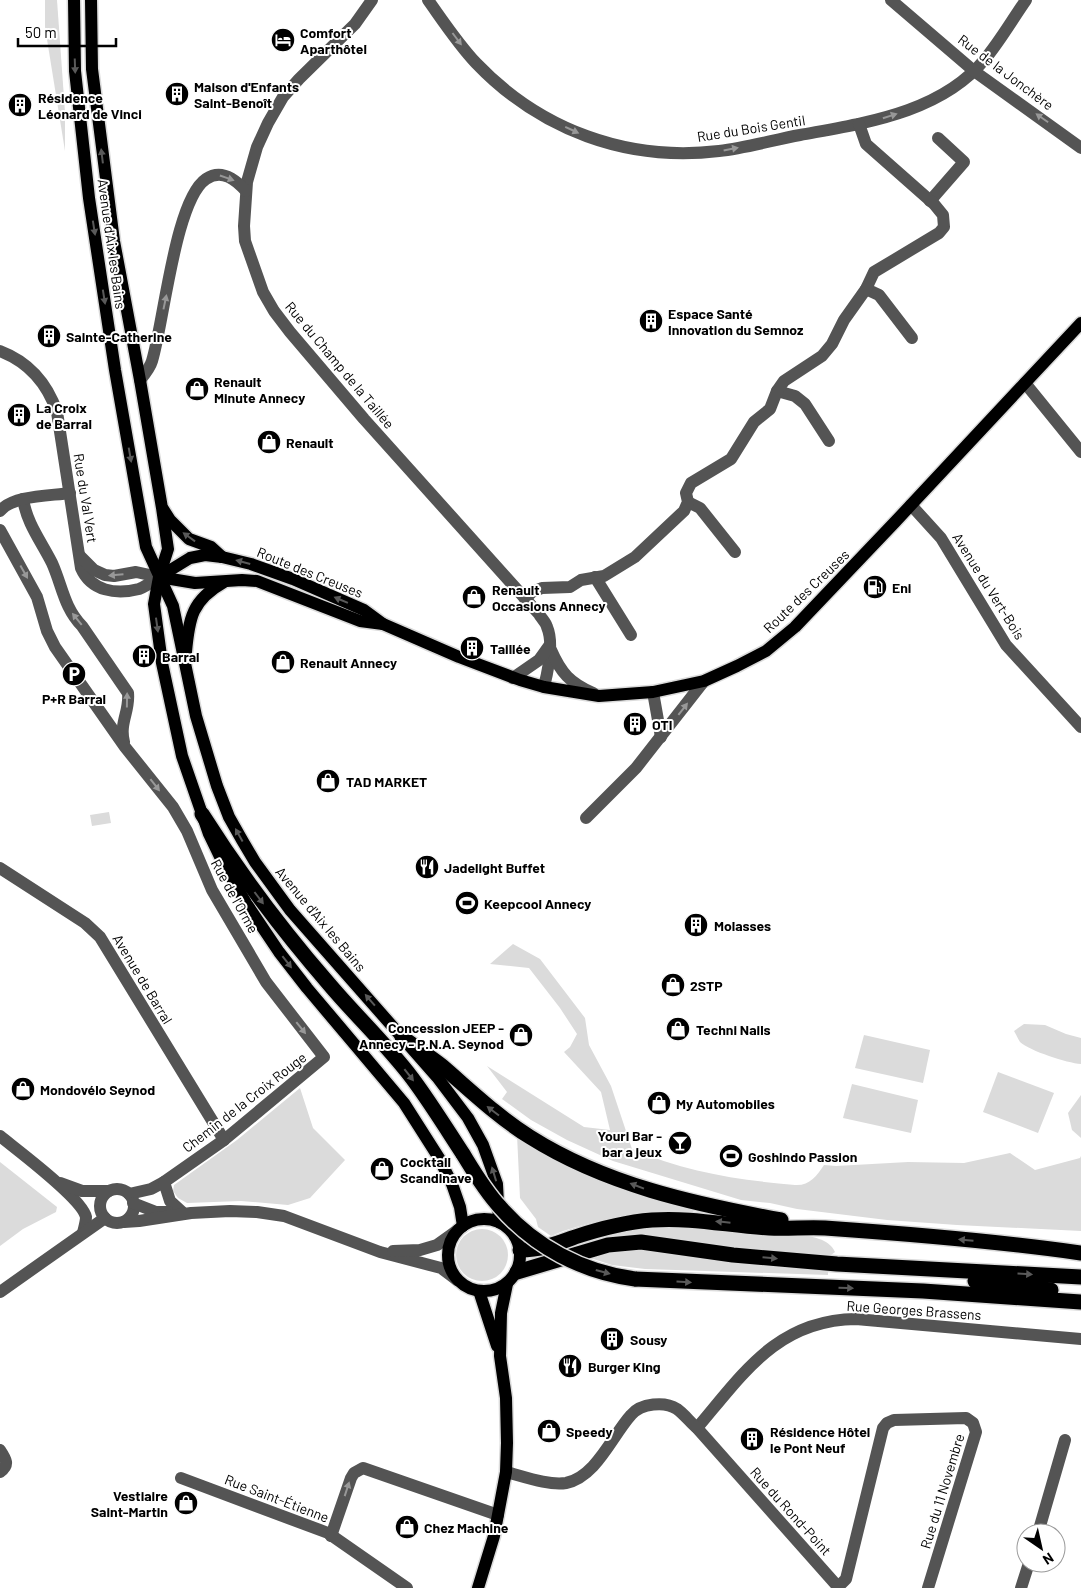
<svg xmlns="http://www.w3.org/2000/svg" width="1081" height="1588" font-family="Barlow,sans-serif">
<style>
.green{fill:#dbdbdb}
.lines{fill:none;stroke-linecap:round;stroke-linejoin:round}
.major-casing{stroke:#dbdbdb;stroke-width:15}
.highway-casing{stroke:#dbdbdb;stroke-width:18}
.minor{stroke:#545454;stroke-width:12}
.major{stroke:#000;stroke-width:12}
.highway{stroke:#000;stroke-width:15}
.highway-bridge-casing{stroke:#dbdbdb;stroke-width:18;stroke-linecap:butt}
.highway-bridge{stroke:#000;stroke-width:15}
.oneway{fill:#989898}
.oneway2{fill:#595959}
.labels{text-anchor:middle;dominant-baseline:central;stroke-width:4;stroke-linejoin:round;paint-order:stroke}
.poi-label{font-size:14px;font-weight:bold;fill:#000;stroke:#fff;text-anchor:start}
.street-label{font-size:14px;fill:#000;stroke:#fff}
</style>
<rect width="100%" height="100%" fill="#fff"/>
<g class="green">
<polygon points="45,0 57,0 65,112 65,151 45,27"/>
<polygon points="109,812 111,823 92,826 90,815"/>
<path d="M513 944 540 959 585 1018 589 1045 611 1086 632 1149C685 1172 738 1180 795 1185 809 1186 817 1176 824 1165L836 1166 908 1162 964 1163 1010 1153 1035 1170 1080 1158 1081 1156V1231L957 1225 887 1220 797 1209 770 1203 741 1200 613 1161 567 1140 531 1120 502 1099 507 1092 487 1066 584 1127 610 1130 601 1092 564 1052 570 1047 577 1034 560 1008 529 968 490 964Z"/>
<path d="M1024 1024 1045 1025 1066 1034 1081 1038V1064C1067 1063 1030 1051 1020 1042 1018 1039 1016 1034 1014 1031Z"/>
<polygon points="864,1035 930,1050 923,1083 855,1068"/>
<polygon points="998,1072 1054,1093 1038,1133 983,1112"/>
<polygon points="852,1084 918,1100 911,1133 843,1118"/>
<polygon points="300,1088 313,1128 345,1160 310,1198 288,1205 241,1201 187,1203 178,1198 173,1191 174,1185 237,1140"/>
<polygon points="1081,1095 1081,1138 1072,1130 1068,1113"/>
<path d="M517 1135 694 1209 693 1212C681 1213 669 1212 657 1213 622 1216 583 1222 551 1236L538 1227 536 1219 520 1198Z"/>
<polygon points="0,1162 57,1207 56,1212 23,1229 0,1246"/>
<path d="M653 1224 798 1234C811 1237 829 1238 835 1252L831 1255 732 1249 681 1242 567 1251 560 1250 591 1235Z"/>
<circle cx="482" cy="1255" r="26"/>
<polygon points="630,1249 825,1270 828,1272 828,1275 645,1269 612,1265 587,1257 604,1252"/>
</g>
<g class="lines">
<g class="major-casing">
<g id="major">
<polyline points="74,0 75,71 89,198 115,370 146,547 173,606 196,716 217,786 229,817 242,840 255,862 290,910 437,1077 468,1118 483,1145 497,1184 499,1222"/>
<polyline points="91,0 92,69 114,241 140,380 162,508 168,549 159,577 154,604 162,663 182,756 209,834 223,863 246,903 279,952 307,988 404,1103 439,1158 452,1184 460,1207 463,1226"/>
<polyline points="163,509 170,520 189,539 211,547 222,557"/>
<polyline points="159,577 190,558 205,555 222,557 251,564 293,579 364,610 383,624 459,657 520,680 544,687 599,696 653,692 704,681 737,666 766,651 795,627 895,522 1081,323"/>
<polyline points="159,577 195,583 242,580 257,581 360,621 383,624"/>
<path d="M186 652C189 618 192 600 224 582"/>
<circle cx="484" cy="1255" r="36"/>
<polyline points="479,1291 497,1346"/>
<polyline points="478,1588 494,1536 506,1472 507,1443 506,1398 500,1356 501,1313 507,1284"/>
</g>
</g>
<g class="highway-casing">
<g id="highway">
<path d="M202 814C240 874 282 930 329 984 356 1016 387 1045 412 1078 430 1102 446 1128 463 1154"/>
<path d="M402 1037C415 1047 429 1056 442 1066 471 1091 498 1117 530 1137 606 1185 694 1204 781 1220"/>
<path d="M520 1250C541 1250 556 1244 575 1237 599 1229 626 1222 652 1220 692 1217 730 1226 769 1228 788 1229 807 1227 825 1228 911 1234 997 1241 1081 1253"/>
<polyline points="517,1272 608,1245 641,1242 733,1255 837,1264 1081,1277"/>
<polyline points="635,1279 923,1291 1081,1302"/>
<polyline points="975,1281 1051,1290"/>
</g>
</g>
<g class="minor">
<path d="M372 0 355 24 299 79 283 97 268 123 257 147 247 182 244 226 245 241 263 292 274 311 290 332 364 419 539 614C541 618 546 622 547 627 554 643 548 671 544 687"/>
<path d="M428 0C443 21 458 44 476 63 540 130 627 162 719 151 746 148 773 140 800 135 864 123 941 113 985 59 1000 41 1012 20 1026 0"/>
<polyline points="891,0 974,71 1081,148"/>
<polyline points="930,201 964,162 938,138"/>
<polyline points="866,289 879,295 912,338"/>
<path d="M0 351C29 362 47 383 57 412L81 568C91 591 116 595 139 589 145 587 153 581 159 577"/>
<path d="M140 380C145 374 150 368 152 361 164 322 175 200 206 179 222 168 236 180 246 191"/>
<polyline points="1025,383 1081,452"/>
<polyline points="777,391 795,396 805,404 829,441"/>
<path d="M23 499C27 524 41 541 52 563 62 585 64 608 82 626L128 693C130 711 119 723 124 742"/>
<polyline points="688,502 700,508 735,552"/>
<polyline points="911,505 941,538 1006,645 1081,727"/>
<path d="M0 511C13 495 50 496 70 493"/>
<polyline points="0,530 37,597 47,631 55,647 125,747 173,807 187,831 212,890 266,982 324,1057 224,1140 164,1182 151,1189 129,1194"/>
<polyline points="80,556 94,570 105,575 114,576 136,572 159,577"/>
<polyline points="595,577 631,635"/>
<polyline points="525,599 532,592 542,588 570,587 581,580 604,576 635,557 684,511 688,502 686,493 691,483 731,459 754,422 770,409 777,391 784,381 822,356 832,344 844,320 866,289 874,272 939,233 944,227 943,215 934,204 866,144 859,124"/>
<path d="M551 650C561 673 570 683 593 693"/>
<polyline points="513,678 539,660 549,646"/>
<polyline points="653,692 661,737"/>
<polyline points="586,818 636,768 704,681"/>
<polyline points="0,868 85,923 100,937 224,1140"/>
<path d="M0 1136C17 1150 82 1198 86 1217 86 1222 84 1228 83 1233"/>
<polyline points="164,1182 170,1201 182,1212"/>
<polyline points="60,1183 82,1191 109,1191"/>
<circle cx="117" cy="1206" r="17"/>
<polyline points="133,1203 156,1212 168,1212"/>
<polyline points="124,1222 139,1221 191,1213 230,1211 257,1212 284,1216 380,1252 441,1268 457,1280"/>
<polyline points="393,1251 420,1250 437,1245 458,1230"/>
<polyline points="0,1292 105,1218"/>
<path d="M697 1428C743 1374 777 1320 856 1319L1081 1339"/>
<path d="M0 1450C6 1459 10 1465 0 1472"/>
<path d="M506 1472C522 1476 549 1486 566 1483 596 1477 612 1436 631 1415 641 1403 665 1401 677 1409 684 1414 690 1422 697 1428L839 1588"/>
<polyline points="181,1478 328,1533 407,1588"/>
<polyline points="1038,1533 1065,1440"/>
<polyline points="331,1536 351,1478 354,1473 363,1468 498,1515"/>
<polyline points="838,1587 846,1579 883,1428 887,1423 894,1420 966,1418 973,1423 976,1432 928,1588"/>
<polyline points="1021,1588 1029,1563"/>
</g>
<use href="#major" class="major"/>
<use href="#highway" class="highway"/>
<g class="highway-bridge-casing">
<path id="highway-bridge" d="M463 1154C474 1172 485 1191 500 1207 535 1247 582 1272 635 1279"/>
</g>
<use href="#highway-bridge" class="highway-bridge"/>
</g>
<defs><path id="oneway-solid" d="M-6-.8H1V-3.2L6.5 0L1 3.2V.8H-6Z" transform="scale(1.25)"/></defs>
<g class="oneway">
<use href="#oneway-solid" transform="translate(457 39) rotate(53)"/>
<use href="#oneway-solid" transform="translate(890 116) rotate(-18)"/>
<use href="#oneway-solid" transform="translate(1042 118) rotate(-145)"/>
<use href="#oneway-solid" transform="translate(572 130) rotate(25)"/>
<use href="#oneway-solid" transform="translate(731 149) rotate(-11)"/>
<use href="#oneway-solid" transform="translate(227 178) rotate(19)"/>
<use href="#oneway-solid" transform="translate(165 302) rotate(-78)"/>
<use href="#oneway-solid" transform="translate(24 572) rotate(61)"/>
<use href="#oneway-solid" transform="translate(116 575) rotate(175)"/>
<use href="#oneway-solid" transform="translate(77 619) rotate(-129)"/>
<use href="#oneway-solid" transform="translate(127 700) rotate(-89)"/>
<use href="#oneway-solid" transform="translate(683 709) rotate(-52)"/>
<use href="#oneway-solid" transform="translate(155 785) rotate(52)"/>
<use href="#oneway-solid" transform="translate(301 1028) rotate(51)"/>
<use href="#oneway-solid" transform="translate(347 1489) rotate(-72)"/>
</g>
<g class="oneway2">
<use href="#oneway-solid" transform="translate(75 66) rotate(88)"/>
<use href="#oneway-solid" transform="translate(102 156) rotate(-97)"/>
<use href="#oneway-solid" transform="translate(94 228) rotate(81)"/>
<use href="#oneway-solid" transform="translate(104 297) rotate(81)"/>
<use href="#oneway-solid" transform="translate(130 455) rotate(80)"/>
<use href="#oneway-solid" transform="translate(189 537) rotate(-144)"/>
<use href="#oneway-solid" transform="translate(243 562) rotate(-165)"/>
<use href="#oneway-solid" transform="translate(341 600) rotate(-157)"/>
<use href="#oneway-solid" transform="translate(157 625) rotate(82)"/>
<use href="#oneway-solid" transform="translate(239 835) rotate(-119)"/>
<use href="#oneway-solid" transform="translate(259 898) rotate(53)"/>
<use href="#oneway-solid" transform="translate(287 962) rotate(52)"/>
<use href="#oneway-solid" transform="translate(370 1000) rotate(-131)"/>
<use href="#oneway-solid" transform="translate(409 1075) rotate(52)"/>
<use href="#oneway-solid" transform="translate(493 1111) rotate(-143)"/>
<use href="#oneway-solid" transform="translate(494 1174) rotate(-107)"/>
<use href="#oneway-solid" transform="translate(637 1186) rotate(-159)"/>
<use href="#oneway-solid" transform="translate(723 1222) rotate(-174)"/>
<use href="#oneway-solid" transform="translate(966 1240) rotate(-175)"/>
<use href="#oneway-solid" transform="translate(770 1258) rotate(5)"/>
<use href="#oneway-solid" transform="translate(603 1272) rotate(15)"/>
<use href="#oneway-solid" transform="translate(1025 1274) rotate(3)"/>
<use href="#oneway-solid" transform="translate(684 1282) rotate(3)"/>
<use href="#oneway-solid" transform="translate(846 1288) rotate(2)"/>
</g>
<defs>
<g id="hotel-disc" transform="scale(1.25)"><circle r="9.5" fill="#000" stroke="#fff"/><path d="M-6-4.5h1.5V1H6V5H4.5V3h-9V5H-6ZM-4 0a1.8 1.8 0 1 1 3.6 0ZM.5 0V-2.5h3Q6-2.5 6 0Z" fill="#fff"/></g>
<g id="building-disc" transform="scale(1.25)"><circle r="9.5" fill="#000" stroke="#fff"/><path d="M-4-6H4V6H1V3H-1V6H-4ZM-2.5-4.3h1.7v1.8h-1.7ZM.8-4.3h1.7v1.8H.8ZM-2.5-1h1.7V.8h-1.7ZM.8-1h1.7V.8H.8Z" fill="#fff"/></g>
<g id="shop-disc" transform="scale(1.25)"><circle r="9.5" fill="#000" stroke="#fff"/><path d="M-5-2.5h2.3a2.7 3.5 0 0 1 5.4 0H5L5.5 6h-11ZM-1.5-2.5h3a1.5 2.3 0 0 0-3 0Z" fill="#fff"/></g>
<g id="fuel-disc" transform="scale(1.25)"><circle r="9.5" fill="#000" stroke="#fff"/><path d="M-5.5-6h7V0h2V4h1.3V-2.5L3-4.5l.8-.8L6-3V5H2.5V1h-1V6h-7ZM-4.2-4.7v3.2H.2V-4.7Z" fill="#fff"/></g>
<g id="parking-disc" transform="scale(1.25)"><circle r="9.5" fill="#000" stroke="#fff"/><path d="M-3.5-5.5H1a3.5 3.5 0 0 1 0 7H-1V5.5H-3.5ZM-1-3.4V-.6H.8a1.4 1.4 0 0 0 0-2.8Z" fill="#fff"/></g>
<g id="restaurant-disc" transform="scale(1.25)"><circle r="9.5" fill="#000" stroke="#fff"/><path d="M-5-6h1v4h1v-4h1v4h1v-4h1v5L-1.5 .5V6h-2V.5L-5-1ZM5-6V6H3V1.5H1.5Q1.5-4 5-6Z" fill="#fff"/></g>
<g id="stadium-disc" transform="scale(1.25)"><circle r="9.5" fill="#000" stroke="#fff"/><path d="M0-5a6.5 5 0 1 0 0 10a6.5 5 0 1 0 0-10ZM-3.5-1.8h7v3.6h-7Z" fill="#fff"/></g>
<g id="bar-disc" transform="scale(1.25)"><circle r="9.5" fill="#000" stroke="#fff"/><path d="M-6-5H6L.8 .8V4.5H3.5V6h-7V4.5H-.8V.8Z" fill="#fff"/></g>
</defs>
<g fill-rule="evenodd">
<use href="#hotel-disc" x="283" y="40"/>
<use href="#building-disc" x="177" y="94"/>
<use href="#building-disc" x="20" y="105"/>
<use href="#building-disc" x="651" y="321"/>
<use href="#building-disc" x="49" y="336"/>
<use href="#shop-disc" x="197" y="389"/>
<use href="#building-disc" x="19" y="415"/>
<use href="#shop-disc" x="269" y="442"/>
<use href="#fuel-disc" x="875" y="587"/>
<use href="#shop-disc" x="474" y="597"/>
<use href="#building-disc" x="472" y="648"/>
<use href="#building-disc" x="144" y="656"/>
<use href="#shop-disc" x="283" y="662"/>
<use href="#parking-disc" x="74" y="674"/>
<use href="#building-disc" x="635" y="724"/>
<use href="#shop-disc" x="328" y="781"/>
<use href="#restaurant-disc" x="427" y="867"/>
<use href="#stadium-disc" x="467" y="903"/>
<use href="#building-disc" x="696" y="925"/>
<use href="#shop-disc" x="673" y="985"/>
<use href="#shop-disc" x="678" y="1029"/>
<use href="#shop-disc" x="521" y="1035"/>
<use href="#shop-disc" x="23" y="1089"/>
<use href="#shop-disc" x="659" y="1103"/>
<use href="#bar-disc" x="680" y="1143"/>
<use href="#stadium-disc" x="731" y="1156"/>
<use href="#shop-disc" x="382" y="1169"/>
<use href="#building-disc" x="612" y="1339"/>
<use href="#restaurant-disc" x="570" y="1366"/>
<use href="#shop-disc" x="549" y="1431"/>
<use href="#building-disc" x="752" y="1439"/>
<use href="#shop-disc" x="186" y="1503"/>
<use href="#shop-disc" x="407" y="1527"/>
</g>
<g class="labels">
<g class="poi-label">
<text x="300" y="32">Comfort<tspan x="300" dy="16">Aparthôtel</tspan></text>
<text x="194" y="86">Maison d'Enfants<tspan x="194" dy="16">Saint-Benoît</tspan></text>
<text x="38" y="97">Résidence<tspan x="38" dy="16">Léonard de Vinci</tspan></text>
<text x="668" y="313">Espace Santé<tspan x="668" dy="16">Innovation du Semnoz</tspan></text>
<text x="66" y="336">Sainte-Catherine</text>
<text x="214" y="381">Renault<tspan x="214" dy="16">Minute Annecy</tspan></text>
<text x="36" y="407">La Croix<tspan x="36" dy="16">de Barral</tspan></text>
<text x="286" y="442">Renault</text>
<text x="892" y="587">Eni</text>
<text x="492" y="589">Renault<tspan x="492" dy="16">Occasions Annecy</tspan></text>
<text x="490" y="648">Taillée</text>
<text x="162" y="656">Barral</text>
<text x="300" y="662">Renault Annecy</text>
<text x="74" y="698" text-anchor="middle">P+R Barral</text>
<text x="652" y="724">OTI</text>
<text x="346" y="781">TAD MARKET</text>
<text x="444" y="867">Jadelight Buffet</text>
<text x="484" y="903">Keepcool Annecy</text>
<text x="714" y="925">Molasses</text>
<text x="690" y="985">2STP</text>
<text x="504" y="1027" text-anchor="end">Concession JEEP -<tspan x="504" dy="16">Annecy - P.N.A. Seynod</tspan></text>
<text x="696" y="1029">Techni Nails</text>
<text x="40" y="1089">Mondovélo Seynod</text>
<text x="676" y="1103">My Automobiles</text>
<text x="662" y="1135" text-anchor="end">Youri Bar -<tspan x="662" dy="16">bar a jeux</tspan></text>
<text x="748" y="1156">Goshindo Passion</text>
<text x="400" y="1161">Cocktail<tspan x="400" dy="16">Scandinave</tspan></text>
<text x="630" y="1339">Sousy</text>
<text x="588" y="1366">Burger King</text>
<text x="566" y="1431">Speedy</text>
<text x="770" y="1431">Résidence Hôtel<tspan x="770" dy="16">le Pont Neuf</tspan></text>
<text x="168" y="1495" text-anchor="end">Vestiaire<tspan x="168" dy="16">Saint-Martin</tspan></text>
<text x="424" y="1527">Chez Machine</text>
</g>
<g class="street-label">
<text transform="translate(1006 72) rotate(37)">Rue de la Jonchère</text>
<text transform="translate(751 128) rotate(-9)">Rue du Bois Gentil</text>
<text transform="translate(112 244) rotate(82)">Avenue d'Aix les Bains</text>
<text transform="translate(340 365) rotate(50)">Rue du Champ de la Taillée</text>
<text transform="translate(86 498) rotate(81)">Rue du Val Vert</text>
<text transform="translate(310 572) rotate(22)">Route des Creuses</text>
<text transform="translate(989 586) rotate(58)">Avenue du Vert-Bois</text>
<text transform="translate(806 591) rotate(-44)">Route des Creuses</text>
<text transform="translate(235 896) rotate(61)">Rue de l'Orme</text>
<text transform="translate(321 919) rotate(50)">Avenue d'Aix les Bains</text>
<text transform="translate(143 979) rotate(59)">Avenue de Barral</text>
<text transform="translate(244 1102) rotate(-38)">Chemin de la Croix Rouge</text>
<text transform="translate(914 1310) rotate(4)">Rue Georges Brassens</text>
<text transform="translate(942 1491) rotate(-73)">Rue du 11 Novembre</text>
<text transform="translate(277 1498) rotate(21)">Rue Saint-Étienne</text>
<text transform="translate(791 1511) rotate(48)">Rue du Rond-Point</text>
</g>
</g>
<g transform="translate(1041 1548) rotate(146)"><circle r="24" fill="#ffffff" stroke="#999999"/>
<path d="M0-4L9 19L0 12L-9 19Z" fill="#000000"/>
<text y="-8" font-size="14" font-weight="bold" text-anchor="middle" fill="#000000">N</text>
</g>
<path d="M18 38v8h98v-8" fill="none" stroke="#000000" stroke-width="2.5"/>
<text x="25" y="38" font-size="15" fill="#000000" stroke="#ffffff" stroke-width="4" paint-order="stroke">50 m</text>
</svg>
